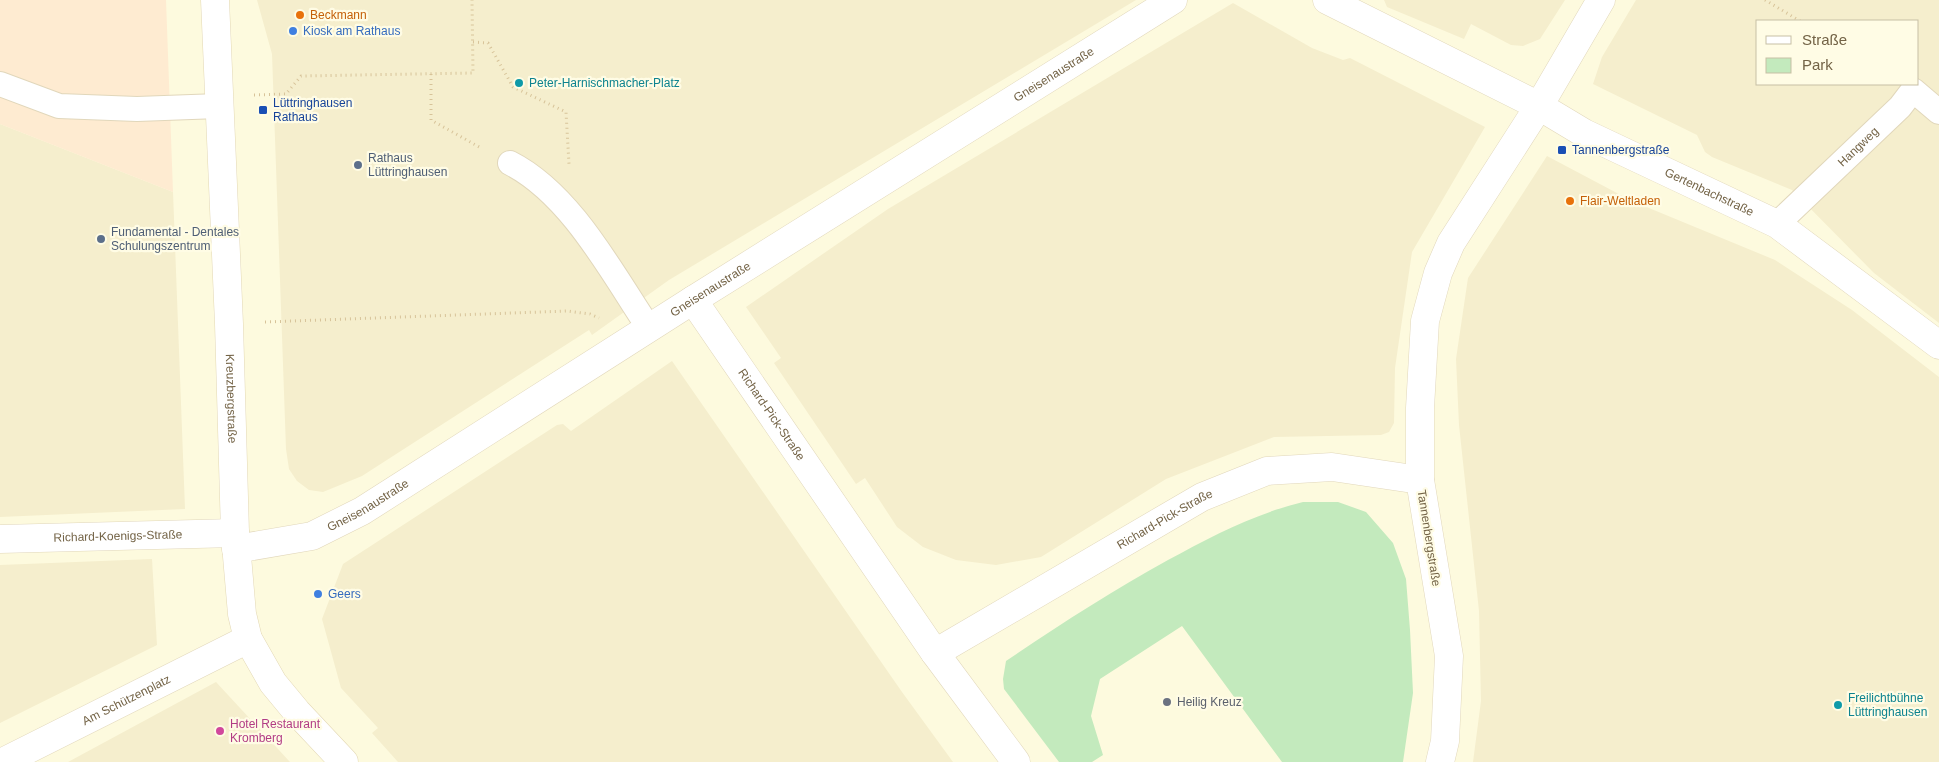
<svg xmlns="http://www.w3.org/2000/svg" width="1939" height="762" font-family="Helvetica,sans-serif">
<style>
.residential{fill:#f5eecd;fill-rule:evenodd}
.commercial{fill:#feebd1}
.green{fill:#c3eabd}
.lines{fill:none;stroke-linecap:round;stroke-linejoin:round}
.service-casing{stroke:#e1d7bb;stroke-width:26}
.minor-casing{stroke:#e1d7bb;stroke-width:29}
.tertiary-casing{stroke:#e1d7bb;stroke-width:29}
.secondary-casing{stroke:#e3d8b5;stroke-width:29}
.path{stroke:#d7c399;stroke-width:3;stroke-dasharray:1 4;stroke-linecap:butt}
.service{stroke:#fff;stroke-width:24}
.minor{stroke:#fff;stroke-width:28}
.tertiary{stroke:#fff;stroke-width:28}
.secondary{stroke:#fff;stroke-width:28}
.food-dot{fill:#e8710a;stroke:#fffce5;stroke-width:2}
.shop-dot{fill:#3f7fe0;stroke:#fffce5;stroke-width:2}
.culture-dot{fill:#0f9aa8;stroke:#fffce5;stroke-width:2}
.transit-dot{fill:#1a4fb4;stroke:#fffce5;stroke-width:2}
.service-dot{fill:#5c6f8a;stroke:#fffce5;stroke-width:2}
.worship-dot{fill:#6b7280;stroke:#fffce5;stroke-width:2}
.hotel-dot{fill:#d1479c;stroke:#fffce5;stroke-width:2}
.labels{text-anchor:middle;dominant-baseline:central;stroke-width:4.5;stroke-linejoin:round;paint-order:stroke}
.food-label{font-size:12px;fill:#c56008;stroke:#fffce5;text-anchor:start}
.shop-label{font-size:12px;fill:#366cbe;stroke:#fffce5;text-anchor:start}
.street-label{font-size:12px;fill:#736346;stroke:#fffce5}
.culture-label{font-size:12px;fill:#0d838f;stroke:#fffce5;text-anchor:start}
.transit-label{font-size:12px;fill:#164399;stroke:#fffce5;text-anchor:start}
.service-label{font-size:12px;fill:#4e5e75;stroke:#fffce5;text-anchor:start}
.worship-label{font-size:12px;fill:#5b616d;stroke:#fffce5;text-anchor:start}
.hotel-label{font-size:12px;fill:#b23c85;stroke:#fffce5;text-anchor:start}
</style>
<rect width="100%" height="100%" fill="#fdfade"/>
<g class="residential">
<polygon points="257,0 1136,0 669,280 592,335 589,330 362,476 323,492 309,490 297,481 289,469 286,449 272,54"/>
<polygon points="1384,0 1565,0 1540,39 1523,46 1511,45 1471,24 1464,39 1387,7"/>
<path d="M1636 0H1939V323L1874 273 1792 190 1712 157 1705 152 1697 135 1593 84 1602 57ZM1758 21H1918V84H1758Z"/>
<polygon points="1233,3 1312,48 1343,60 1350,58 1485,127 1412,252 1395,368 1394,423 1389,432 1381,435 1274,437 1166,479 1041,557 996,565 956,560 923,547 897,527 865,478 856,484 774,363 781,358 746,307 888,209"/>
<polygon points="0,124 173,192 185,509 0,517"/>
<polygon points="1547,156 1632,201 1775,260 1852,310 1939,377 1939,762 1473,762 1481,701 1479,611 1459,425 1456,359 1468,278"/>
<polygon points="672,361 902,692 953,762 398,762 372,733 378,728 341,688 322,619 343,564 557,425 563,424 571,431"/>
<polygon points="152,559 157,645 0,723 0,565"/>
<polygon points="216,682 290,762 68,762"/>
</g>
<polygon class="commercial" points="0,0 166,0 173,192 0,124"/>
<path class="green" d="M1303 502H1338L1366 512 1393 543 1406 579 1410 630 1413 693 1403 762H1282L1182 626 1100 679 1091 716 1103 755 1092 762H1059L1004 689 1003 679 1006 661C1059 625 1112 591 1168 560 1212 536 1254 514 1303 502Z"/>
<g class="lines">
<g class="service-casing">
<g id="service">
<polyline points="0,84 59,106 137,109 219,106"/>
<path d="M510 163C571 194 612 273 649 328"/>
<path id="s1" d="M1777 224 1900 107 1913 90 1939 112"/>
</g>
</g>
<g class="minor-casing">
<g id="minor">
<path id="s2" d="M1327 0 1539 106 1584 133 1777 224 1939 345"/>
<path id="s3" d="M693 300 935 653 1016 762"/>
<path id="s4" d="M0 539 235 533"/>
<path id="s5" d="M236 549 312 536 362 511 693 300 1173 0"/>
<path id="s6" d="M935 653 1202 497 1267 471 1332 467 1420 480"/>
<polyline points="1440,762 1445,741 1449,656 1420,480 1420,408 1425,321 1438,273 1451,243 1539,106 1601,0"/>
</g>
</g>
<g class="tertiary-casing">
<g id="tertiary">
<path id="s7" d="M3 762 248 639"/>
</g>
</g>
<g class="secondary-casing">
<g id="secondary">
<path id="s8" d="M215 0 229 324 235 533 242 614 248 639 273 683 297 712 344 762"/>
</g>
</g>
<g class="path">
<polyline points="1765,0 1800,21"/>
<polyline points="473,42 488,43 513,87 566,112 569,164"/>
<polyline points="431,74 431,120 481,148"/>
<polyline points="254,95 286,94 301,76 473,73 472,0"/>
<polyline points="265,322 567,311 590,314 599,318"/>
</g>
<use href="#service" class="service"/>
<use href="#minor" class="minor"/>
<use href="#tertiary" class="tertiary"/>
<use href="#secondary" class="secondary"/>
</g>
<g class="food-dot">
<circle cx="300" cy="15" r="5"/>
<circle cx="1570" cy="201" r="5"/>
</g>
<g class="shop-dot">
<circle cx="293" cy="31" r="5"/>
<circle cx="318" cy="594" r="5"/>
</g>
<g class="culture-dot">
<circle cx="519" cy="83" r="5"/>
<circle cx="1838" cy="705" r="5"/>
</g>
<g class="transit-dot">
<rect x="258" y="105" width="10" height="10" rx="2.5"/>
<rect x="1557" y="145" width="10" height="10" rx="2.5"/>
</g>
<g class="service-dot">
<circle cx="358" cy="165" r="5"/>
<circle cx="101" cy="239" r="5"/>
</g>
<circle class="worship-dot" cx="1167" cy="702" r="5"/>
<circle class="hotel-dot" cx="220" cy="731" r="5"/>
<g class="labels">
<g class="food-label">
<text x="310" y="15">Beckmann</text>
<text x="1580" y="201">Flair-Weltladen</text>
</g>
<g class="shop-label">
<text x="303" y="31">Kiosk am Rathaus</text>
<text x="328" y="594">Geers</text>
</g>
<g class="street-label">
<text stroke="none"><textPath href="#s5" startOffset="951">Gneisenaustraße</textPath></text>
<text stroke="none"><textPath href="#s1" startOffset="112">Hangweg</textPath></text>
<text stroke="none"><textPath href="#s2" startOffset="428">Gertenbachstraße</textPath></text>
<text stroke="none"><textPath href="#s5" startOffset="546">Gneisenaustraße</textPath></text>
<text stroke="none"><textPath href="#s8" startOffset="399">Kreuzbergstraße</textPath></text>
<text stroke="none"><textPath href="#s3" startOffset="139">Richard-Pick-Straße</textPath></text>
<text stroke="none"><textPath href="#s5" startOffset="141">Gneisenaustraße</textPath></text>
<text stroke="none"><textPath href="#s6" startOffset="266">Richard-Pick-Straße</textPath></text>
<text stroke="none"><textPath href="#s4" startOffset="118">Richard-Koenigs-Straße</textPath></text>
<text transform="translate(1429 538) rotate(81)">Tannenbergstraße</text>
<text stroke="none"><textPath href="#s7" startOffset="138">Am Schützenplatz</textPath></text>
</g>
<g class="culture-label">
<text x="529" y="83">Peter-Harnischmacher-Platz</text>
<text x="1848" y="698">Freilichtbühne<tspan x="1848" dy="14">Lüttringhausen</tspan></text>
</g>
<g class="transit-label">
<text x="273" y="103">Lüttringhausen<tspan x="273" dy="14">Rathaus</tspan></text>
<text x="1572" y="150">Tannenbergstraße</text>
</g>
<g class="service-label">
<text x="368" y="158">Rathaus<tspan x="368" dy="14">Lüttringhausen</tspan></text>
<text x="111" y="232">Fundamental - Dentales<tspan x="111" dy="14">Schulungszentrum</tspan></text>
</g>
<g class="worship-label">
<text x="1177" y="702">Heilig Kreuz</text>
</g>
<g class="hotel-label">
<text x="230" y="724">Hotel Restaurant<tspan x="230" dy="14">Kromberg</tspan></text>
</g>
</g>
<rect x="1756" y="20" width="162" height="65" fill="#fffce5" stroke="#c7bfa5"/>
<rect x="1766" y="36" width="25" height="8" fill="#ffffff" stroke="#c7bfa5"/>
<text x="1802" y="45" font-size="15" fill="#736346">Straße</text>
<rect x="1766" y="58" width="25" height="15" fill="#c3eabd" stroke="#c7bfa5"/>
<text x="1802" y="70" font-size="15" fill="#736346">Park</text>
</svg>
